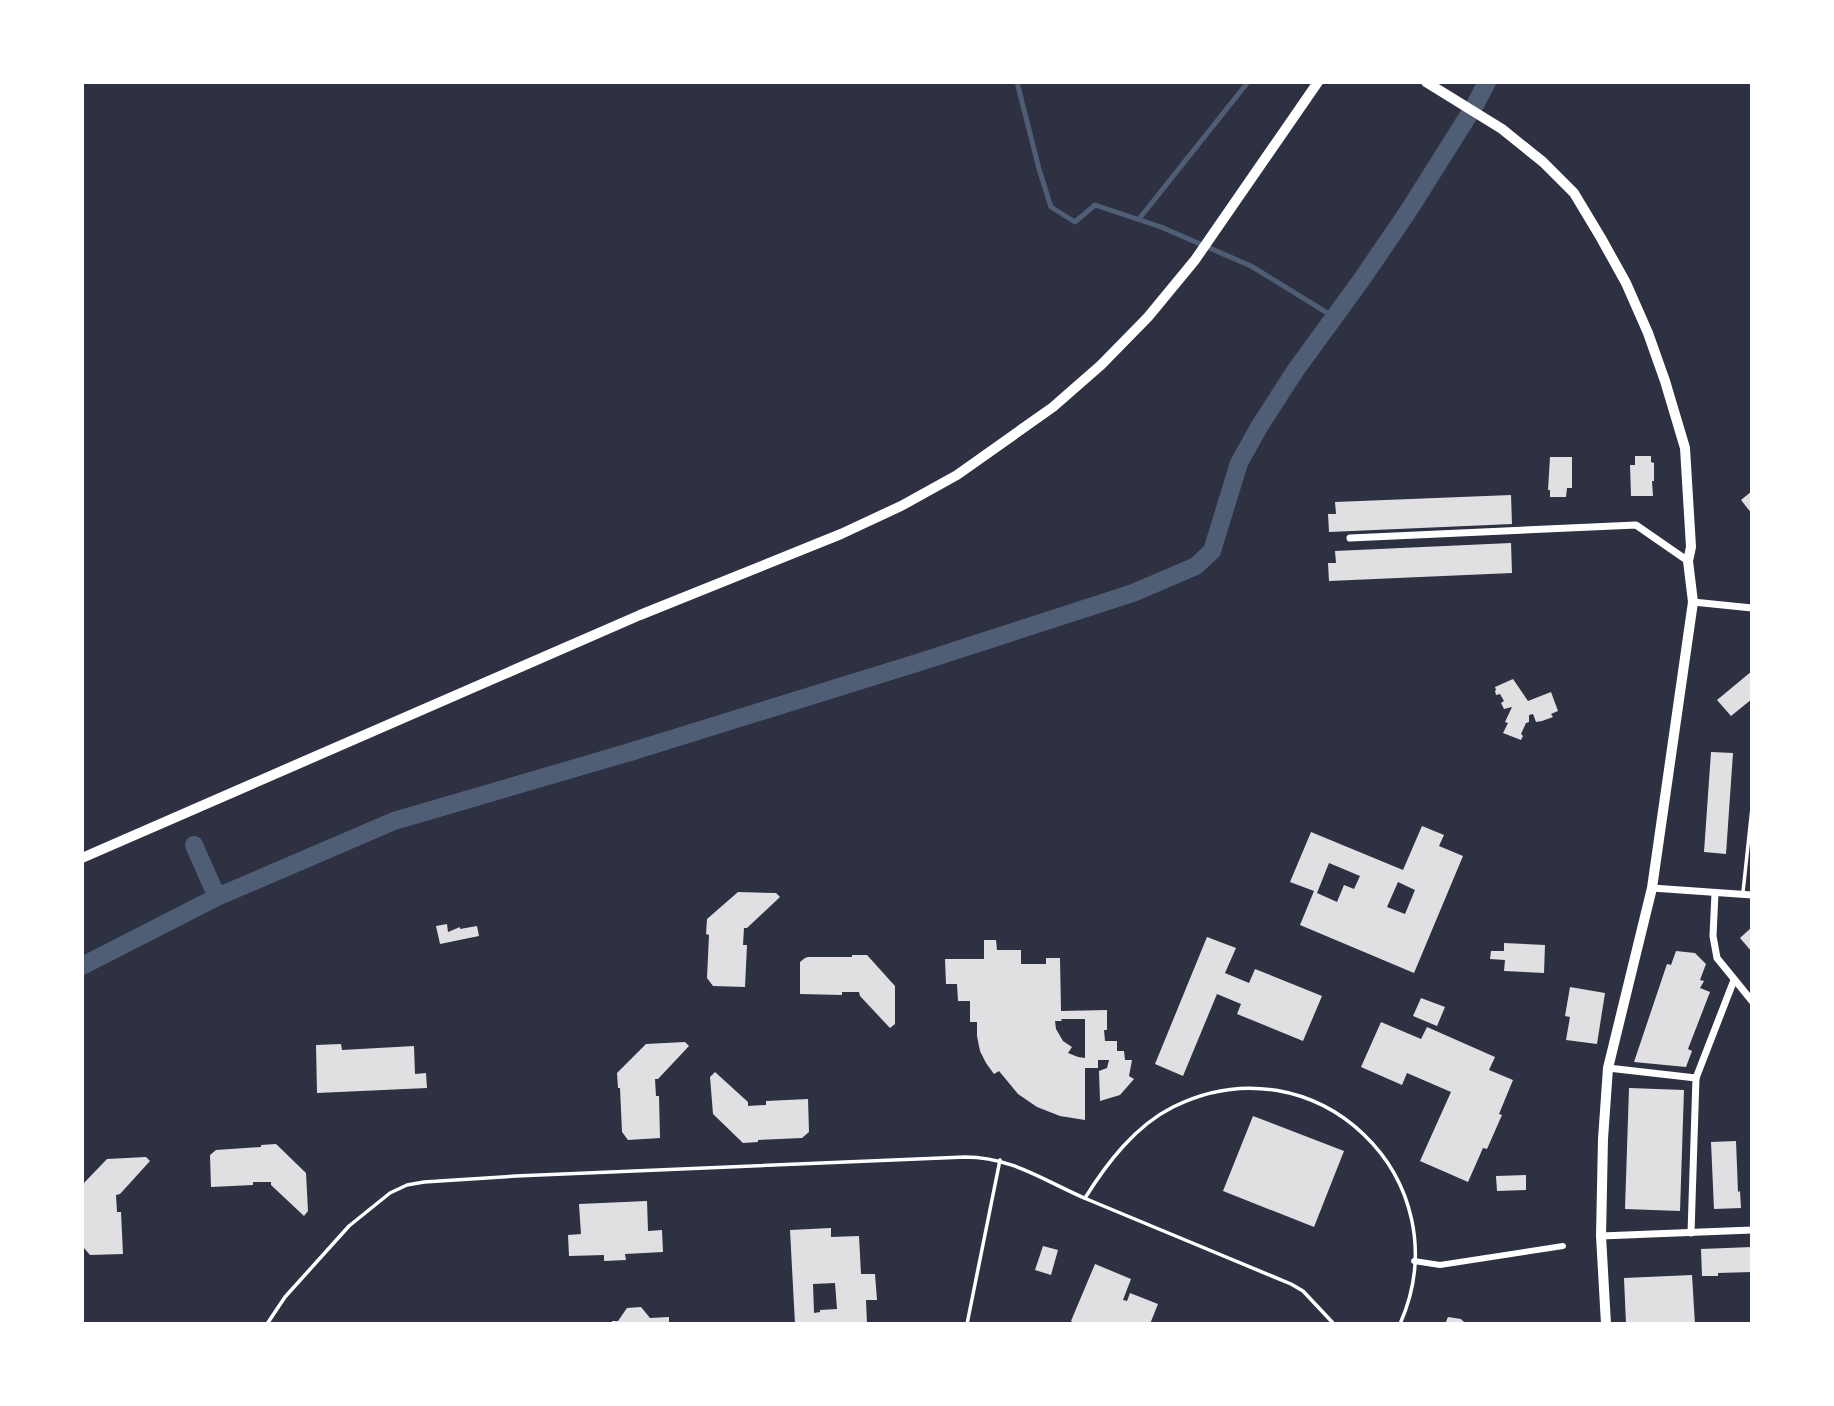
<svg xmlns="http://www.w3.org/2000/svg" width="1834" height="1406" font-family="'Source Serif 4',serif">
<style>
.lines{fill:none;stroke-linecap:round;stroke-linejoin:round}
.stream{stroke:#4f5d75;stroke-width:5}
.canal{stroke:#4f5d75;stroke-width:18}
.building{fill:#e0e0e3;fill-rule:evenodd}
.service{stroke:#fff;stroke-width:3.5}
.pedestrian{stroke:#fff;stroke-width:6}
.minor{stroke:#fff;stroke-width:7}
.secondary{stroke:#fff;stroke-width:10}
</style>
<rect width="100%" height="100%" fill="#2d3142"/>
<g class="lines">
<g class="stream">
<polyline points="1017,82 1039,169 1051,207 1075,222 1095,205 1161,227 1251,266 1334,317"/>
<polyline points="1139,219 1248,82"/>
</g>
<g class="canal">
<polyline points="194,845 217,897"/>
<polyline points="82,966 217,897 394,821 630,752 920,662 1133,593 1196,566 1212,551 1239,463 1259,427 1295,371 1362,279 1409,210 1475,105 1487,82"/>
</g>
</g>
<g class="building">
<polygon points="1635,456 1651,456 1651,462 1654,463 1654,481 1652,481 1653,496 1631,496 1630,465 1635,465"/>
<polygon points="1550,457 1572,457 1572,488 1567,488 1566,497 1550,497 1550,490 1548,490"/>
<polygon points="1752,491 1752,514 1741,500"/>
<polygon points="1511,495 1512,524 1329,532 1328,514 1336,514 1335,502"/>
<polygon points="1511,543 1512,573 1329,581 1328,563 1336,563 1335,551"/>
<polygon points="1752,671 1752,699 1731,716 1717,700"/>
<polygon points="1513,679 1528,701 1551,692 1558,711 1551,714 1553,717 1542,721 1536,722 1533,714 1529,715 1529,722 1526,723 1521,734 1523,736 1521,740 1503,733 1508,723 1505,722 1512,707 1504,709 1501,703 1504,701 1500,694 1496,695 1495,691 1496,690 1495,687"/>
<polygon points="1711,752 1733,753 1726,854 1704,852"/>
<path d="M1422 826 1444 835 1439 846 1463 856 1414 973 1300 925 1314 891 1290 882 1311 832 1403 870ZM1329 863 1360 876 1354 889 1344 885 1337 902 1317 893ZM1398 882 1415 890 1405 914 1387 907Z"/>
<polygon points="738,892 776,893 780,897 747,928 744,928 743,945 747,945 745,987 713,986 707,978 709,935 706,934 707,919"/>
<polygon points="447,924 448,932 460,927 460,929 477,926 479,936 440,944 436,926"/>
<polygon points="1752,927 1752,952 1740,938"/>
<polygon points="1207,937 1236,948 1225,973 1249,983 1255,969 1322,996 1303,1041 1237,1014 1241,1004 1217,994 1183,1076 1155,1064"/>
<path d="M984 940H996L997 950H1021V964H1046V958H1060L1061 1011 1107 1010V1030H1104L1105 1041H1117V1051H1124L1125 1060H1132L1129 1076 1134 1079 1120 1095 1100 1101 1099 1071 1107 1068 1109 1060H1098V1068H1085V1120L1060 1116 1037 1107 1018 1094 999 1071 994 1074 986 1063 980 1051 977 1036V1022H970V1001H958L957 984H946L945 959H984ZM1061 1019H1085V1058L1078 1057 1068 1053 1072 1047 1063 1041 1056 1029 1055 1021H1062Z"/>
<polygon points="1504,943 1545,945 1544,973 1504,971 1505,960 1490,959 1491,951 1504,951"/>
<polygon points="1676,951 1695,953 1706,964 1700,980 1704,981 1700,988 1710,992 1688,1049 1692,1051 1686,1067 1634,1062 1667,964 1671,965"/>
<polygon points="852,955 867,955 895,986 895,1024 890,1028 860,996 859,992 842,992 842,995 800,994 800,962 805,958 808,957 852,957"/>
<polygon points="1570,987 1605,993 1597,1044 1566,1040 1570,1017 1565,1016"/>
<polygon points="1421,998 1445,1007 1437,1026 1413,1016"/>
<polygon points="1381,1022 1421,1039 1427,1027 1495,1057 1489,1070 1513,1080 1499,1114 1502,1115 1487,1149 1483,1148 1468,1182 1420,1161 1451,1092 1407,1073 1402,1085 1361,1067"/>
<polygon points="685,1042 689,1046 658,1079 655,1079 656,1096 659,1096 660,1138 628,1140 622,1132 620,1088 618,1088 617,1073 646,1044"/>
<polygon points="341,1044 342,1050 414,1046 415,1074 426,1073 427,1088 317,1093 316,1045"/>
<polygon points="715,1072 748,1102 748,1106 766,1105 766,1101 808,1099 809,1132 802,1138 758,1140 758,1142 743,1143 713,1114 710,1077"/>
<polygon points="1629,1088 1684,1090 1680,1211 1625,1209"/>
<polygon points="1253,1116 1344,1151 1314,1227 1223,1191"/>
<polygon points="1736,1141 1738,1192 1740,1191 1741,1208 1714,1209 1711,1142"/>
<polygon points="276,1144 306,1173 308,1211 304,1216 271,1185 271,1182 253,1182 253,1185 211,1187 210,1155 216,1150 261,1147 261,1145"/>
<polygon points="146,1157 150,1161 120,1194 116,1195 117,1212 121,1212 123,1254 90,1255 84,1248 82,1185 107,1159"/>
<polygon points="1526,1175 1526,1190 1497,1191 1496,1176"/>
<polygon points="647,1201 648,1231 662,1230 663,1252 625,1254 626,1260 604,1261 604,1255 569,1256 568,1235 581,1234 579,1204"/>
<path d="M831 1228V1237L859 1236 861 1274H875L877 1300H866L867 1324H829V1322L795 1324 790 1230ZM835 1283 837 1309 820 1310V1312L814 1313 813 1284Z"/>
<polygon points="1043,1246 1058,1250 1051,1275 1035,1270"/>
<polygon points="1752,1247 1752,1272 1718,1273 1718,1276 1702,1276 1701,1249"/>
<polygon points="1095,1264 1131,1279 1123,1300 1127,1301 1130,1293 1158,1304 1150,1324 1075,1324 1071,1321"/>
<polygon points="1692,1275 1695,1324 1626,1324 1624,1278"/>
<polygon points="641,1307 650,1318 669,1317 669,1324 612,1324 612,1321 618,1321 627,1308"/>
<polygon points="1448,1317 1461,1319 1466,1324 1445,1324"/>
</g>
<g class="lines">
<g class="service">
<polyline points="1743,892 1752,808"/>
<path d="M1085 1198C1107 1163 1135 1126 1173 1107 1315 1036 1464 1179 1400 1324"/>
<path d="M267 1324 285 1297 349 1226 390 1193 407 1185 424 1182 516 1176 965 1157C1013 1157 1046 1182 1089 1200 1156 1228 1224 1256 1291 1284L1303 1291 1334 1324"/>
<polyline points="967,1324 1000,1160"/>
</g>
<polyline class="pedestrian" points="1414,1261 1440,1265 1563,1246"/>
<g class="minor">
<polyline points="1350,538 1636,525 1688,561"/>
<polyline points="1693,602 1752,608"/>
<polyline points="1652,888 1752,895"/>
<polyline points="1715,893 1713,936 1717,958 1752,1001"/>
<polyline points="1608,1068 1696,1078 1691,1233"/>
<polyline points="1696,1078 1734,980"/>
<polyline points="1601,1236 1752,1230"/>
</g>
<g class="secondary">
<polyline points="1426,82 1502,129 1543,162 1574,193 1601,238 1626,283 1648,333 1665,381 1685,448 1691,547 1688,561 1693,602 1652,888 1608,1068 1603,1139 1601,1236 1606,1324"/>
<polyline points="82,858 640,615 841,534 901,506 957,475 1053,407 1101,365 1148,317 1195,260 1318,82"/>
</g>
</g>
<rect width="1834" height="1406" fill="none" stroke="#ffffff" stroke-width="168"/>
</svg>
